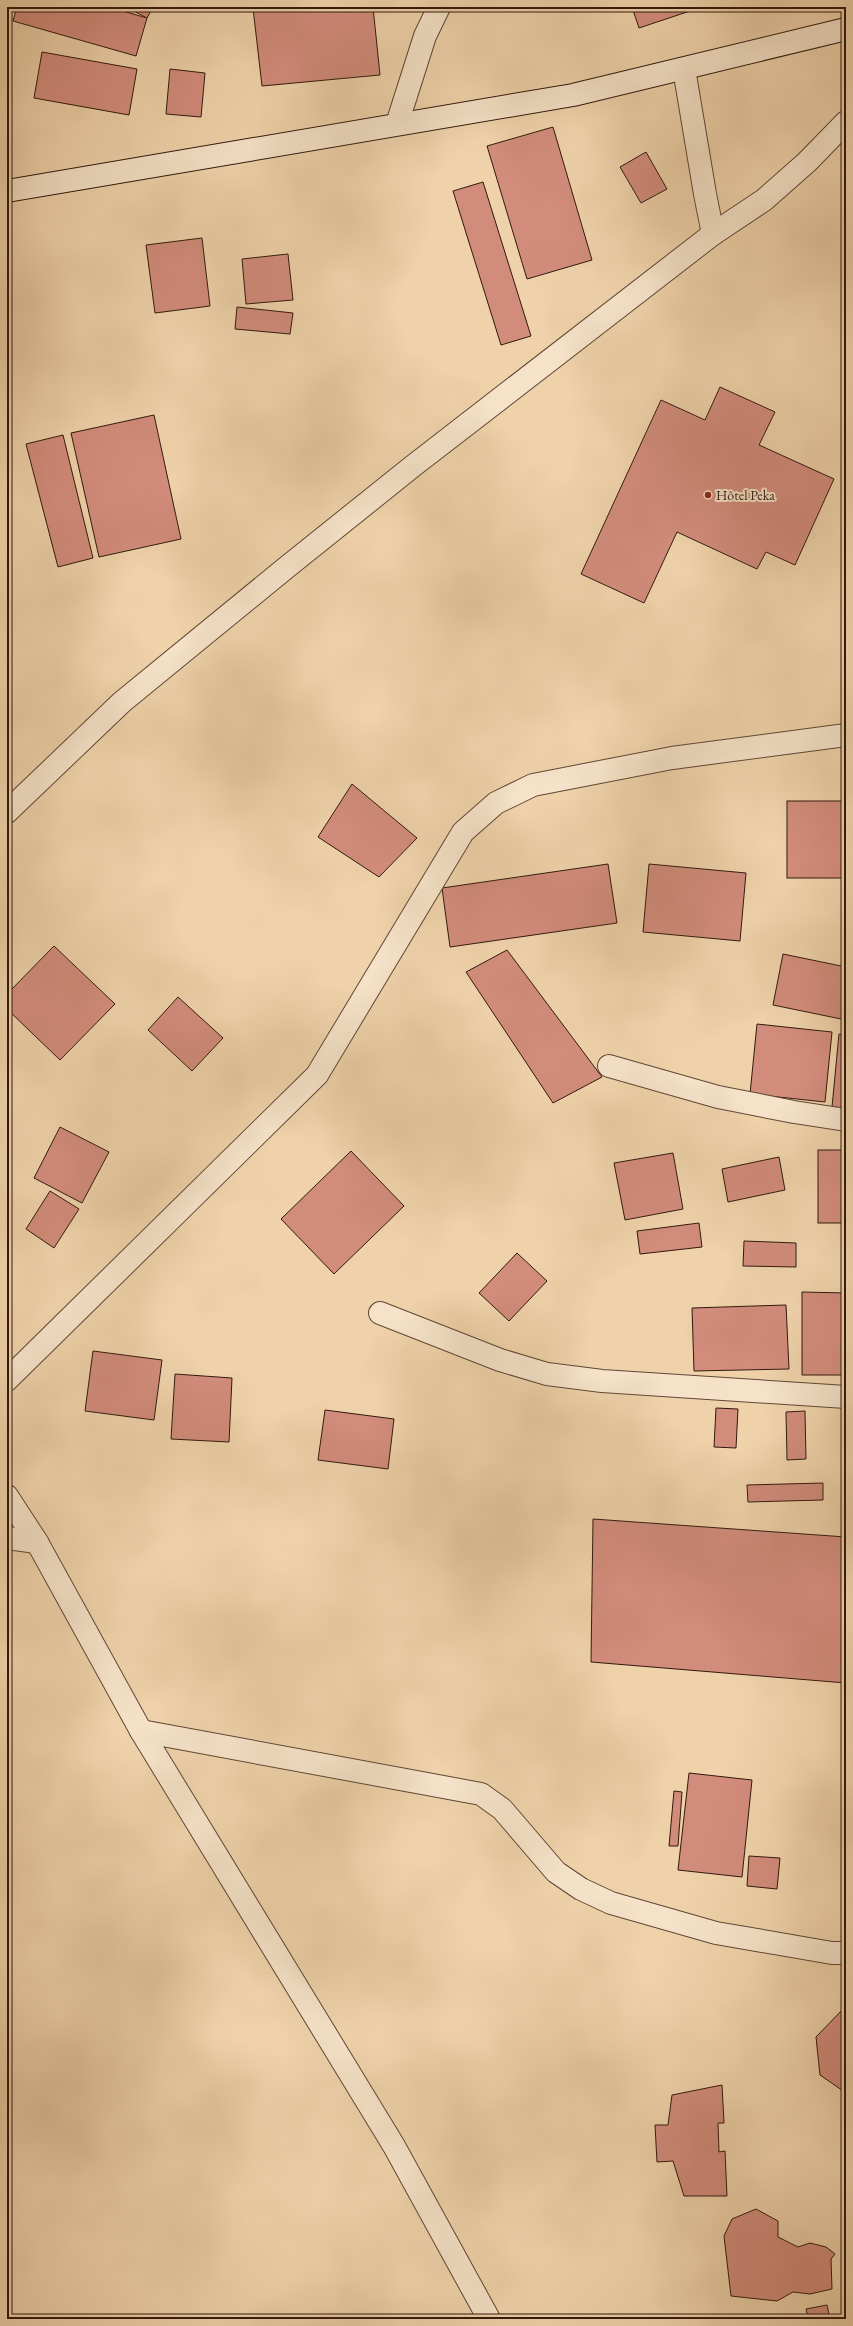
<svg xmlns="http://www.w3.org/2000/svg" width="853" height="2326" font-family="'EB Garamond',serif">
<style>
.building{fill:#d28c7c;stroke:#31190e}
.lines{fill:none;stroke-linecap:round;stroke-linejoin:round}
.street-casing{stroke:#604735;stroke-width:24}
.secondary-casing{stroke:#31190e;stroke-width:24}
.street{stroke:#f5e2c8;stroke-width:22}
.secondary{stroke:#f5e2c8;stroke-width:22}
.poi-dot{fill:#8f2418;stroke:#f5e2c8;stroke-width:1.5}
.labels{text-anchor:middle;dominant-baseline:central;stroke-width:4;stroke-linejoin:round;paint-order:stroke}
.poi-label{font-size:14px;fill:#31190e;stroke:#f5e2c8;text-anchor:start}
</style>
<rect width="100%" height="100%" fill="#efd2aa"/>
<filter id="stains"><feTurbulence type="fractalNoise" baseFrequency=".005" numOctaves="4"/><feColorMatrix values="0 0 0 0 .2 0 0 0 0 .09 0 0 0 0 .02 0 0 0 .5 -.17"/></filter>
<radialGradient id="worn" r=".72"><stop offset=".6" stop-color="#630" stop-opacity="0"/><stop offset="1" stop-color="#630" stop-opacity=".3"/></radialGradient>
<g class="building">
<polygon points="17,7 109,7 147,18 136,56 13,21"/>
<polygon points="126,7 153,7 147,18"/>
<polygon points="227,7 242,7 240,11"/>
<polygon points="373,7 380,75 262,86 253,8"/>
<polygon points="632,7 702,7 639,28"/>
<polygon points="42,52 137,69 129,115 34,98"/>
<polygon points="170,69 205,73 201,117 166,114"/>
<polygon points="553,127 592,260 527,279 487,146"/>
<polygon points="646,152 667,189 641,203 620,167"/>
<polygon points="483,182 531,336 501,345 453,191"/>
<polygon points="202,238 210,306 155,313 146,245"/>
<polygon points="288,254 293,300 246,304 242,259"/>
<polygon points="237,307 293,313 290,334 235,329"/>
<polygon points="720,387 775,412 759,445 834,479 795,565 766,552 757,569 677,532 644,603 581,574 661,400 705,420"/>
<polygon points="154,415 181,539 99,557 71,433"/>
<polygon points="63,435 93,558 58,567 26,444"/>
<polygon points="352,784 417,838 379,877 318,837"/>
<rect x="787" y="801" width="59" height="77"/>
<polygon points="608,864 617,923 450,947 442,888"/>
<polygon points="649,864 746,873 740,941 643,932"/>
<polygon points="54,946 115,1004 60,1060 7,1009 7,994"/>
<polygon points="507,950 602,1077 553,1103 466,972"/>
<polygon points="783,954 846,967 846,1020 773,1005"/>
<polygon points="178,997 223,1038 192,1071 148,1030"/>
<polygon points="757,1024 832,1032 825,1102 750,1094"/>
<polygon points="839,1034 846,1035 846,1108 832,1107"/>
<polygon points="60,1127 109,1152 82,1203 34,1178"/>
<rect x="818" y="1150" width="28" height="73"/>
<polygon points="351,1151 404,1206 334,1274 281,1219"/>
<polygon points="673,1153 683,1209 625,1220 614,1163"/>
<polygon points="779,1157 785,1190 728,1202 722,1169"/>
<polygon points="50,1191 79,1209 54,1248 26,1229"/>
<polygon points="699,1223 702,1247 640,1254 637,1231"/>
<polygon points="744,1241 796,1243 796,1267 743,1266"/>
<polygon points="517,1253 547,1281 509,1321 479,1293"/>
<polygon points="802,1292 846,1293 846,1375 802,1375"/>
<polygon points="786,1305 789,1369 694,1371 692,1308"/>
<polygon points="93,1351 162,1360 154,1420 85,1411"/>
<polygon points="175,1374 232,1378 229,1442 171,1439"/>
<polygon points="716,1408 738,1409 736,1448 714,1447"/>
<polygon points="325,1410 394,1419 388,1469 318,1460"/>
<polygon points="805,1411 806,1459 787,1460 786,1412"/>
<polygon points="823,1483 823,1500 748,1502 747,1485"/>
<polygon points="593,1519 846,1537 846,1683 591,1662"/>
<polygon points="689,1773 752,1780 742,1877 678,1870"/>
<polygon points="674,1791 682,1792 678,1846 669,1846"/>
<polygon points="749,1856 780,1858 777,1889 747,1886"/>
<polygon points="843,2009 846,2010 846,2093 820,2075 816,2037"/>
<polygon points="722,2085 724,2123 718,2123 719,2152 725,2151 727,2196 684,2196 673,2161 657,2162 655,2125 668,2125 672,2095"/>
<polygon points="756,2209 778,2221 778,2237 798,2247 810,2243 826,2247 835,2254 831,2259 832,2289 810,2294 793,2292 777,2301 731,2296 724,2236 732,2219"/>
<polygon points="827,2305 830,2319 808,2319 806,2309"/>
</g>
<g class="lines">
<g class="street-casing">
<g id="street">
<polyline points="397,124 425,36 439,7"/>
<polyline points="713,234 764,200 807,162 846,122"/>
<polyline points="7,812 122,702 287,567 413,466 713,234 705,194 684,69"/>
<polyline points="609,1066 718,1097 794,1112 846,1120"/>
<polyline points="380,1313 500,1360 547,1374 602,1381 846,1397"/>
<polyline points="7,1380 317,1075 463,832 496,803 533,785 672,758 846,735"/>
<polyline points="7,1496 37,1542 141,1731 394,2146 489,2319"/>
<polyline points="7,1538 37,1542"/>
<polyline points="141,1731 481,1794 502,1809 556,1872 581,1889 611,1903 716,1933 832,1953 846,1953"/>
</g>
</g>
<g class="secondary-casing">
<polyline id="secondary" points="7,191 573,95 846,29"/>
</g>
<use href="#street" class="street"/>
<use href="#secondary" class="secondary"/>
</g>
<circle class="poi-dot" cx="708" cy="495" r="4"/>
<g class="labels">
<g class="poi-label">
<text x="716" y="495">Hôtel Peka</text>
</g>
</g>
<rect width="853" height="2326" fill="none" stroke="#efd2aa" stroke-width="24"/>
<rect x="8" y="8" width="837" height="2310" fill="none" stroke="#31190e" stroke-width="2"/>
<rect x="12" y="12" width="829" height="2302" fill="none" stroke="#31190e"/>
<rect width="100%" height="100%" filter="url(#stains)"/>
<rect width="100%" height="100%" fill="url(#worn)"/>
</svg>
